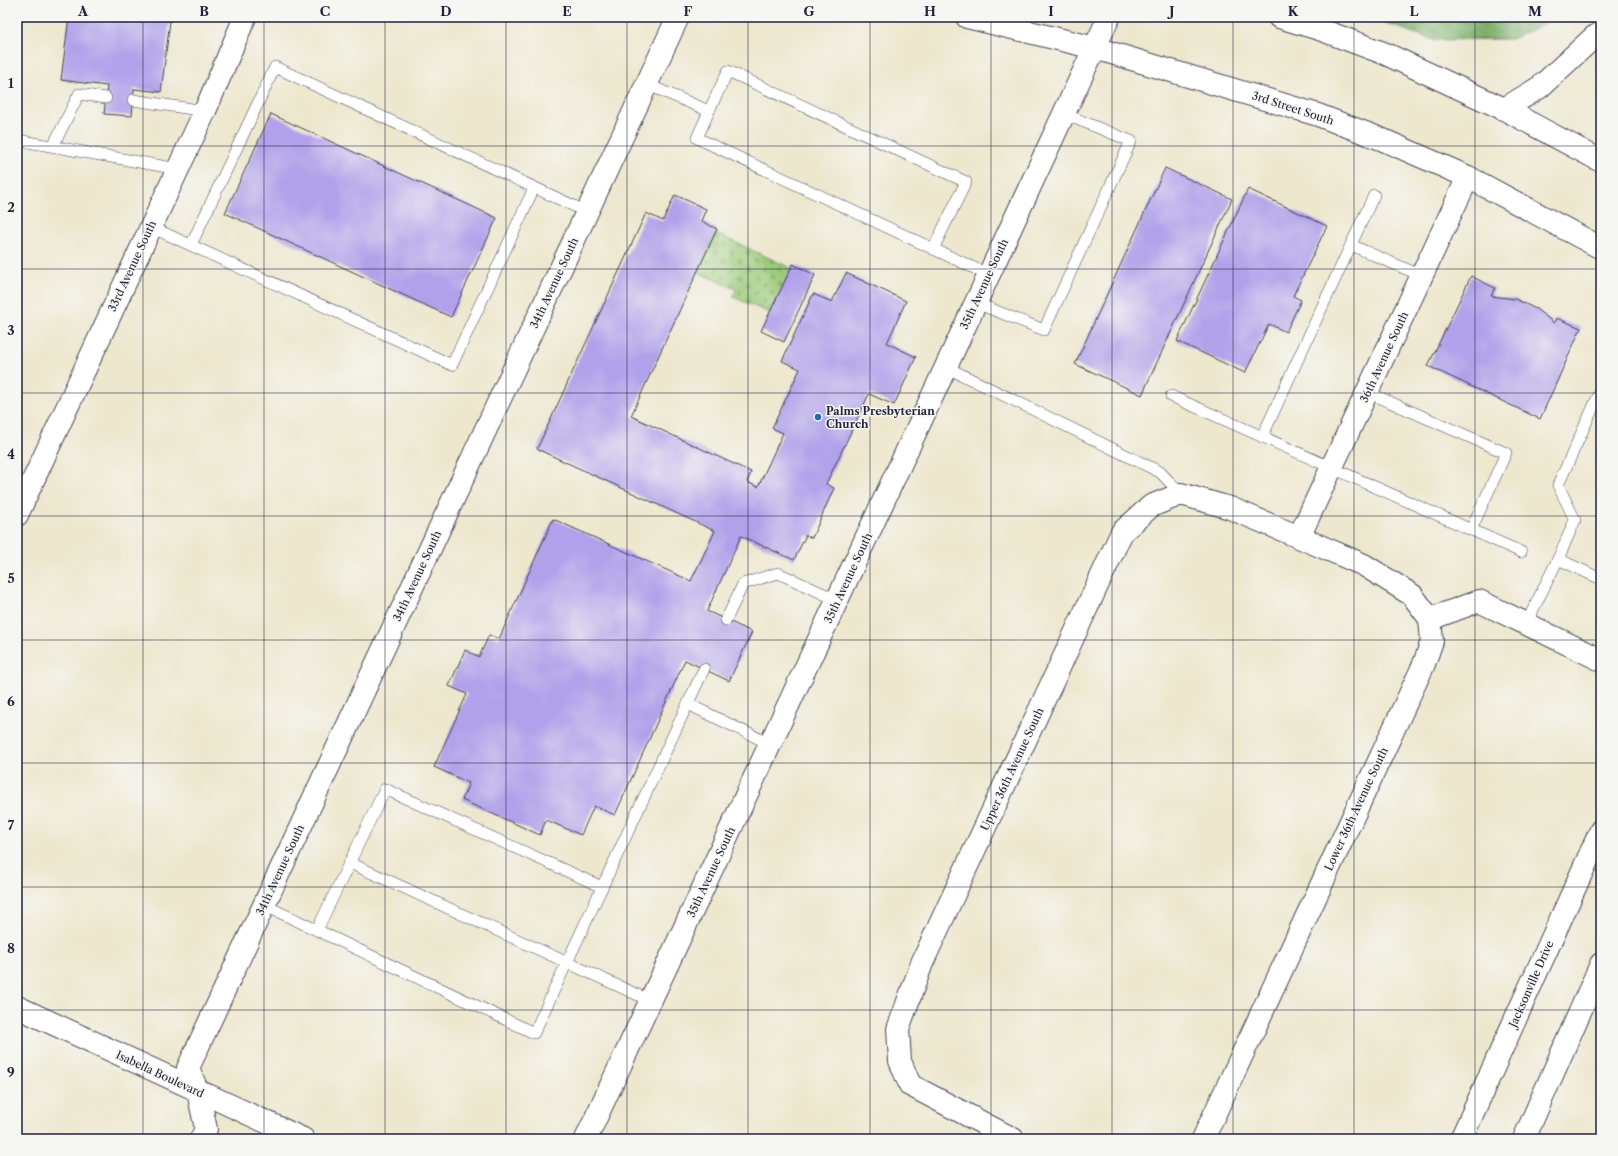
<svg xmlns="http://www.w3.org/2000/svg" width="1618" height="1156" font-family="'Libre Caslon Text',serif">
<style>
.forest{fill:url(#forest-crowns);stroke:#4f6852}
.cemetery{fill:url(#cemetery-stones);stroke:#5e765a}
.building{fill:#b0a1ea}
.lines{fill:none;stroke-linecap:round;stroke-linejoin:round}
.service-casing{stroke:#404051;stroke-width:12}
.minor-casing{stroke:#404051;stroke-width:24}
.tertiary-casing{stroke:#404051;stroke-width:24}
.primary-casing{stroke:#404051;stroke-width:24}
.service{stroke:#fff;stroke-width:11}
.minor{stroke:#fff;stroke-width:22}
.tertiary{stroke:#fff;stroke-width:22}
.primary{stroke:#fff;stroke-width:22}
.grid{fill:none;stroke:#22223b;stroke-width:1;stroke-opacity:0.55}
.poi-dot{fill:#1f6fb2;stroke:#f6f6f2;stroke-width:1.5}
.labels{text-anchor:middle;dominant-baseline:central;stroke-width:3;stroke-linejoin:round;paint-order:stroke}
.street-label{font-size:11px;fill:#22223b;stroke:#f6f6f2}
.poi-label{font-size:11px;font-weight:bold;fill:#22223b;stroke:#f6f6f2;text-anchor:start}
.neatline{fill:none;stroke:#22223b;stroke-width:1.5}
.grid-label{font-size:13px;text-anchor:middle;font-weight:bold;fill:#22223b}
</style>
<defs>
<pattern id="forest-crowns" width="20" height="18" patternUnits="userSpaceOnUse"><rect width="20" height="18" fill="#7cae68"/><path d="M2 6a3 3 0 1 1 6 0M12 15a3 3 0 1 1 6 0" fill="none" stroke="#658d57"/></pattern>
<pattern id="cemetery-stones" width="16" height="16" patternUnits="userSpaceOnUse"><rect width="16" height="16" fill="#9bca78"/><path d="M2 7V4a2 2 0 0 1 4 0v3zM10 15v-3a2 2 0 0 1 4 0v3z" fill="#85ad69"/></pattern>
</defs>
<rect width="100%" height="100%" fill="#f6f6f2"/>
<filter id="ink" filterUnits="userSpaceOnUse"><feTurbulence type="fractalNoise" baseFrequency=".025" numOctaves="2"/><feDisplacementMap in="SourceGraphic" scale="8" xChannelSelector="R" yChannelSelector="G"/><feConvolveMatrix kernelMatrix="1 2 1 2 8 2 1 2 1" color-interpolation-filters="sRGB"/></filter>
<filter id="wash" filterUnits="userSpaceOnUse"><feTurbulence type="fractalNoise" baseFrequency=".012" numOctaves="4" result="noise"/><feDisplacementMap in="SourceGraphic" scale="16" xChannelSelector="R" yChannelSelector="G"/><feGaussianBlur stdDeviation="0.9" result="paint"/><feColorMatrix in="noise" values="0 0 0 0 0 0 0 0 0 0 0 0 0 0 0 0 0 1.4 0 .05"/><feComposite in="paint" operator="in"/></filter>
<g filter="url(#wash)">
<rect width="100%" height="100%" fill="#ede7ce"/>
<polygon class="forest" points="1376,17 1561,17 1511,39 1433,40 1380,21"/>
<polygon class="cemetery" points="715,233 791,268 770,313 733,297 736,289 697,272"/>
<g id="blocks">
<g class="building">
<polygon points="69,17 139,17 170,21 161,92 134,89 132,116 104,114 107,86 61,80"/>
<polygon points="271,114 497,218 451,317 225,213"/>
<polygon points="1165,168 1232,199 1142,395 1075,364"/>
<polygon points="1248,189 1327,226 1293,296 1301,300 1286,332 1269,324 1245,373 1177,341"/>
<polygon points="675,195 706,209 701,221 717,229 631,416 751,472 747,482 758,487 783,433 772,428 800,369 782,361 813,294 832,302 846,273 906,301 887,343 916,357 894,405 869,394 826,484 834,488 812,538 806,535 794,560 741,536 707,611 752,632 729,681 685,660 615,815 594,806 581,835 546,820 540,835 462,800 469,783 434,767 467,694 449,686 465,650 479,657 489,635 499,639 553,519 691,581 715,531 537,449 646,213 663,221"/>
<polygon points="793,264 815,275 784,342 761,331"/>
<polygon points="1471,276 1495,288 1491,296 1515,299 1536,309 1554,323 1556,318 1581,328 1540,419 1428,366"/>
</g>
</g>
</g>
<g filter="url(#ink)">
<use href="#blocks" fill-opacity="0" stroke="#404051" stroke-width="1"/>
<g class="lines">
<g class="service-casing">
<g id="service">
<polyline points="646,84 709,111 697,138 989,275"/>
<polyline points="133,100 205,111"/>
<polyline points="709,111 728,71 966,182 933,249"/>
<polyline points="17,140 178,169"/>
<polyline points="53,146 79,94 106,98"/>
<polyline points="151,227 452,365 534,188"/>
<polyline points="191,245 275,67 587,212"/>
<polyline points="1351,245 1422,276"/>
<polyline points="976,303 1044,330 1131,141 1064,114"/>
<polyline points="946,367 1160,472 1181,494"/>
<polyline points="1367,392 1506,453 1471,530"/>
<polyline points="1171,396 1521,552"/>
<polyline points="1262,437 1374,195"/>
<polyline points="1558,559 1601,579"/>
<polyline points="726,620 743,584 778,573 837,600"/>
<polyline points="1526,624 1558,559 1575,520 1558,485 1601,390"/>
<polyline points="688,704 770,744"/>
<polyline points="350,863 651,1001"/>
<polyline points="264,905 534,1033 704,669"/>
<polyline points="317,930 385,789 602,887"/>
</g>
</g>
<g class="minor-casing">
<g id="minor">
<polyline points="17,515 205,111 245,17"/>
<polyline points="1299,537 1468,177"/>
<polyline points="1430,619 1479,601 1601,660"/>
<polyline points="17,1007 303,1139"/>
<polyline points="201,1139 206,1129 198,1092 188,1068 678,17"/>
<polyline points="586,1139 1109,17"/>
<polyline points="1013,1139 910,1085 900,1061 898,1029 922,963 1122,532 1151,506 1181,494 1230,508 1299,537 1364,565 1412,595 1430,619 1432,641 1424,664 1203,1139"/>
</g>
</g>
<g class="tertiary-casing">
<g id="tertiary">
<polyline points="1504,109 1540,87 1594,37 1601,33"/>
<polyline points="1461,1139 1601,830"/>
<polyline points="1524,1139 1601,964"/>
</g>
</g>
<g class="primary-casing">
<g id="primary">
<polyline points="967,17 1095,48 1318,115 1381,139 1468,177 1601,248"/>
<polyline points="1279,17 1319,29 1386,54 1504,109 1601,161"/>
</g>
</g>
<use href="#service" class="service"/>
<use href="#minor" class="minor"/>
<use href="#tertiary" class="tertiary"/>
<use href="#primary" class="primary"/>
</g>
</g>
<path class="grid" d="M143 17V1139M264 17V1139M385 17V1139M506 17V1139M627 17V1139M748 17V1139M870 17V1139M991 17V1139M1112 17V1139M1233 17V1139M1354 17V1139M1475 17V1139M17 146H1601M17 269H1601M17 393H1601M17 516H1601M17 640H1601M17 763H1601M17 887H1601M17 1010H1601"/>
<circle class="poi-dot" cx="818" cy="417" r="4"/>
<g class="labels">
<g class="street-label">
<text transform="translate(1293 108) rotate(18)">3rd Street South</text>
<text transform="translate(132 266) rotate(-65)">33rd Avenue South</text>
<text transform="translate(554 283) rotate(-65)">34th Avenue South</text>
<text transform="translate(984 284) rotate(-65)">35th Avenue South</text>
<text transform="translate(1384 357) rotate(-65)">36th Avenue South</text>
<text transform="translate(417 576) rotate(-65)">34th Avenue South</text>
<text transform="translate(848 578) rotate(-65)">35th Avenue South</text>
<text transform="translate(1012 769) rotate(-65)">Upper 36th Avenue South</text>
<text transform="translate(1356 809) rotate(-65)">Lower 36th Avenue South</text>
<text transform="translate(280 870) rotate(-65)">34th Avenue South</text>
<text transform="translate(711 872) rotate(-65)">35th Avenue South</text>
<text transform="translate(1531 984) rotate(-66)">Jacksonville Drive</text>
<text transform="translate(160 1074) rotate(25)">Isabella Boulevard</text>
</g>
<g class="poi-label">
<text x="826" y="411">Palms Presbyterian<tspan x="826" dy="13">Church</tspan></text>
</g>
</g>
<rect width="1618" height="1156" fill="none" stroke="#f6f6f2" stroke-width="44"/>
<rect x="22" y="22" width="1574" height="1112" class="neatline"/>
<g class="grid-label">
<text x="83" y="16">A</text>
<text x="204" y="16">B</text>
<text x="325" y="16">C</text>
<text x="446" y="16">D</text>
<text x="567" y="16">E</text>
<text x="688" y="16">F</text>
<text x="809" y="16">G</text>
<text x="930" y="16">H</text>
<text x="1051" y="16">I</text>
<text x="1172" y="16">J</text>
<text x="1293" y="16">K</text>
<text x="1414" y="16">L</text>
<text x="1535" y="16">M</text>
<text x="11" y="88">1</text>
<text x="11" y="212">2</text>
<text x="11" y="335">3</text>
<text x="11" y="459">4</text>
<text x="11" y="583">5</text>
<text x="11" y="706">6</text>
<text x="11" y="830">7</text>
<text x="11" y="953">8</text>
<text x="11" y="1077">9</text>
</g>
</svg>
